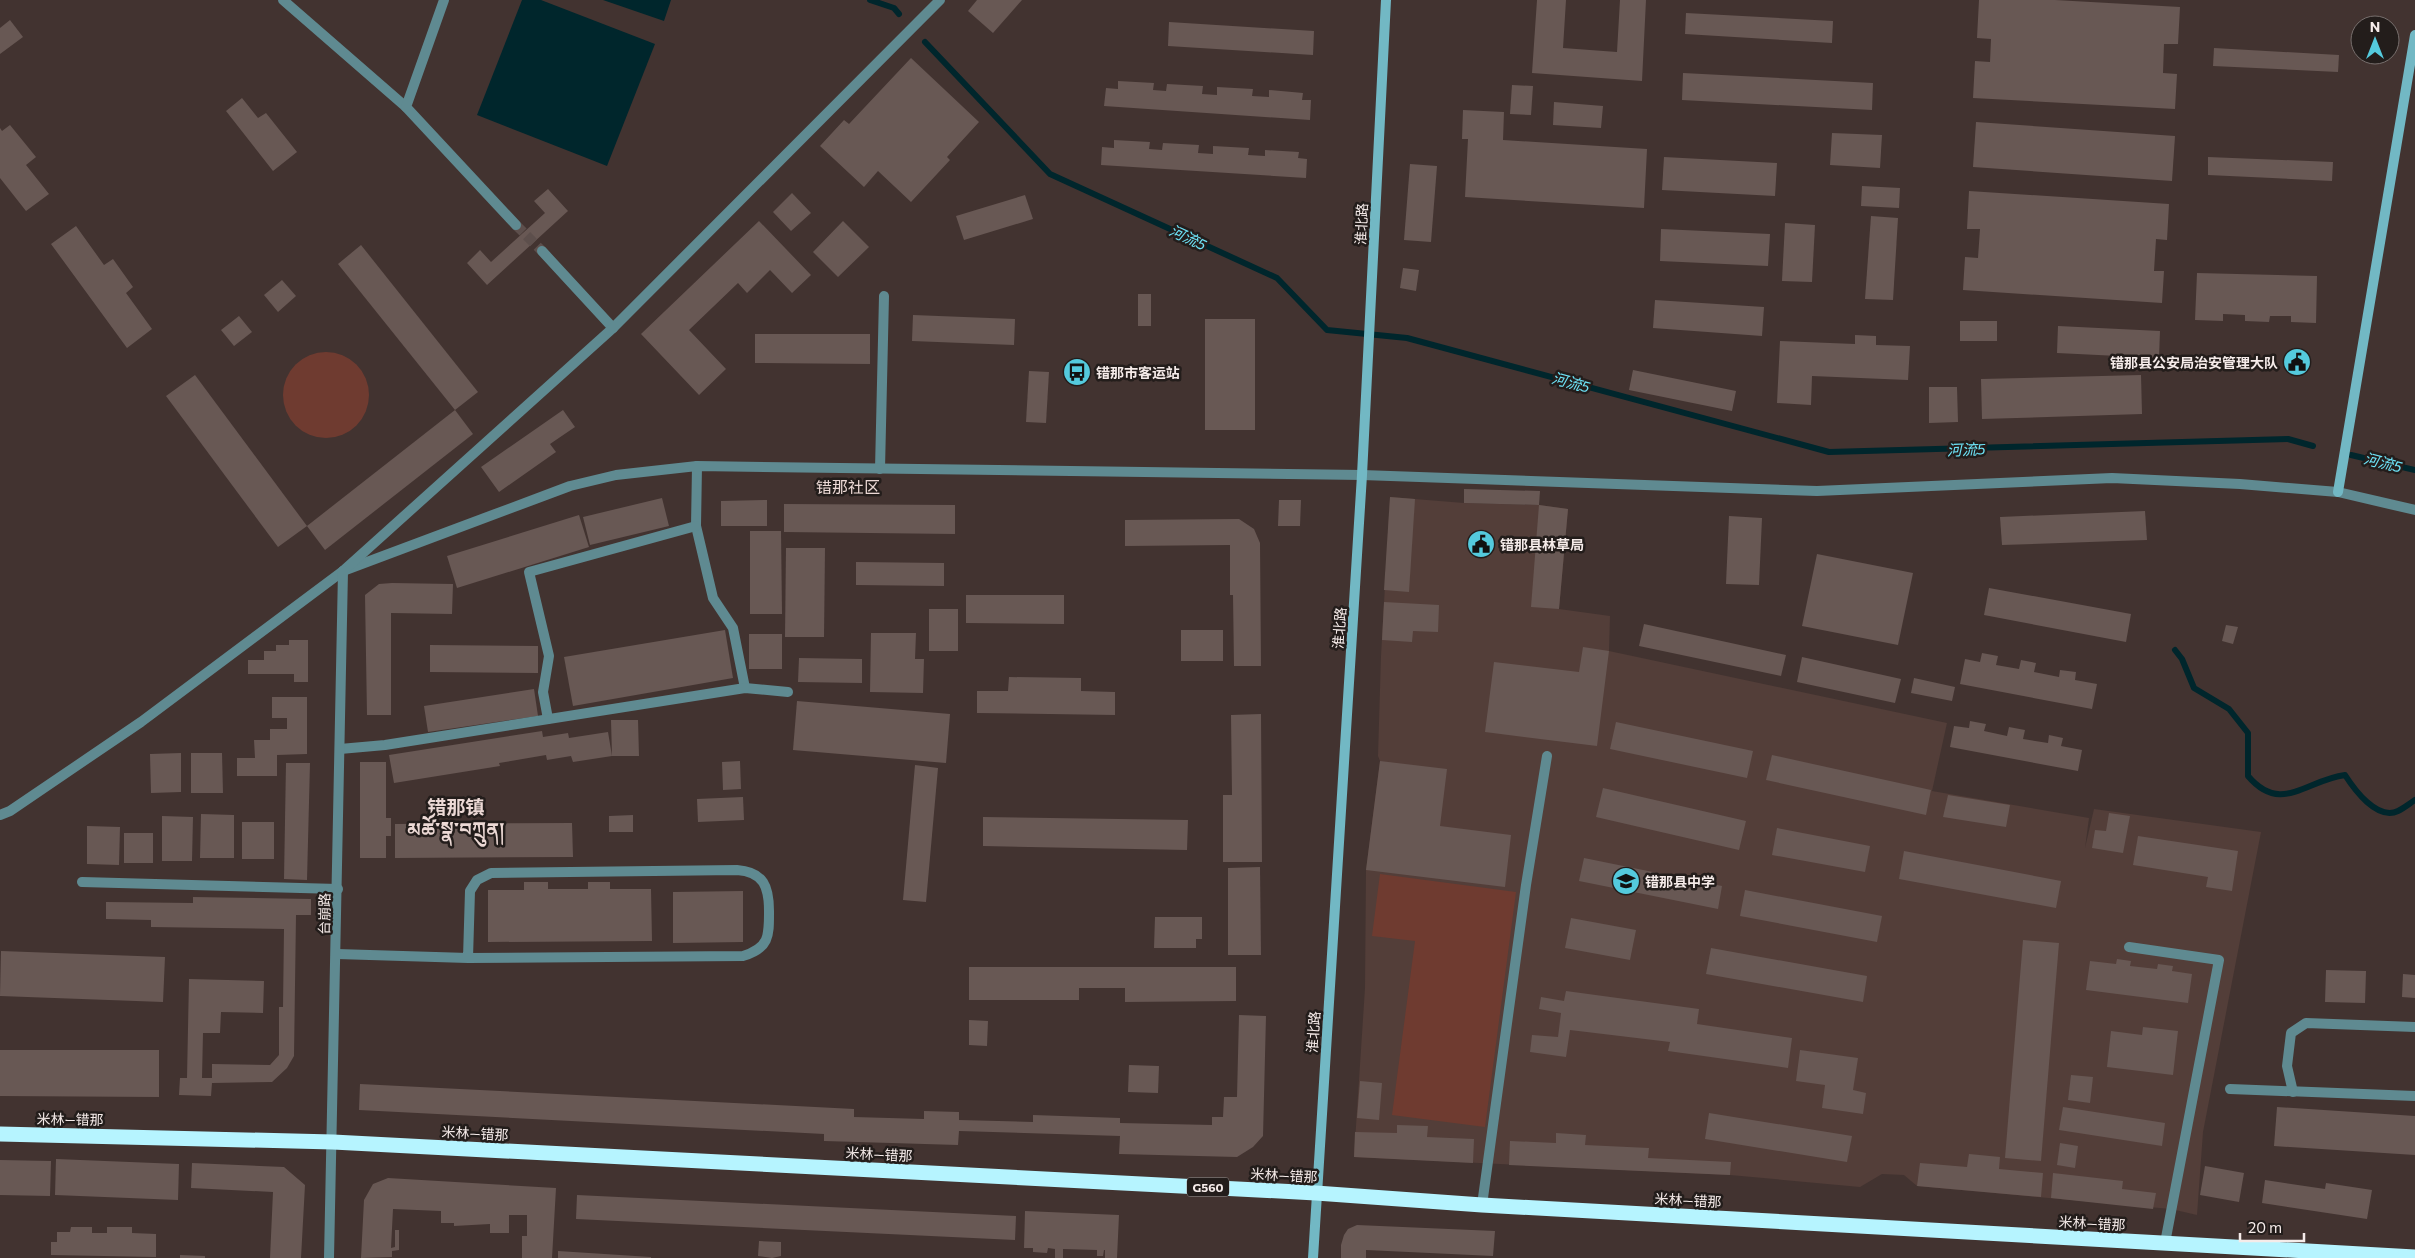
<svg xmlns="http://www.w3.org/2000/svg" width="2415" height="1258" font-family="Commissioner,'Noto Sans SC','Noto Serif Tibetan',sans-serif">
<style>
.built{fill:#533e39}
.green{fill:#6f3b30}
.water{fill:#00262c}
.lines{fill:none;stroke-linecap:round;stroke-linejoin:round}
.stream{stroke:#00262c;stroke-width:6}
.building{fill:#685854}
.street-tunnel{stroke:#5d4f4c;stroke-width:10;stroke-dasharray:10 5;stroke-linecap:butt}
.lane{stroke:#5f8a91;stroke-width:10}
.street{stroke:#5f8a91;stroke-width:10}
.secondary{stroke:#72b8c4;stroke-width:10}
.highway{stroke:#b6f4ff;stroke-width:15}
.labels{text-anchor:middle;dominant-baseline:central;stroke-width:5;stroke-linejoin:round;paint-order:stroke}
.shield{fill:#231d1b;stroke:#b6adab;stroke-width:1}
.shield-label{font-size:12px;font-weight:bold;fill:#f5ebe9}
.street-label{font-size:14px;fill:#f5ebe9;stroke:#231d1b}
.poi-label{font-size:14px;font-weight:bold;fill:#f5ebe9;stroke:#231d1b;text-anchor:start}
.water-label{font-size:15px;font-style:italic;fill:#6ee4f8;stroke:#231d1b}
.quarter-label{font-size:16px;fill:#ecd9d5;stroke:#231d1b}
.district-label{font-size:19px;font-weight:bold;fill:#ecd9d5;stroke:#231d1b}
</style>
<rect width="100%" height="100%" fill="#423330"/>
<polygon class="built" points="1390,497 1464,503 1539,505 1568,509 1559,609 1610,616 1609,651 1947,723 1932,791 2089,818 2085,848 2094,809 2261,832 2203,1132 2197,1215 2171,1209 1917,1186 1904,1175 1882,1174 1860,1187 1730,1175 1354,1157 1365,988 1366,870 1380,761 1378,756 1381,656"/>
<g class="green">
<circle cx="326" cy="395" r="43"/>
<polygon points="1380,874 1516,892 1485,1127 1392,1115 1415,941 1372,936"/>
</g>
<g class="water">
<polygon points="522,0 541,0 655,44 607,166 477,115"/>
<polygon points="603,0 671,0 664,21"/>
</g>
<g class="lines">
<g class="stream">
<polyline points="870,0 894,8 899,14"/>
<polyline points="925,42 1050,174 1277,278 1327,330 1407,338 1829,452 2288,439 2313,446"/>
<polyline points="2351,455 2415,470"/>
<path d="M2175 650 2182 659 2194 688 2229 709 2248 733V776C2281 815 2306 780 2345 775 2354 789 2377 821 2398 811 2404 808 2409 804 2415 800"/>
</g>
</g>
<g class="building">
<polygon points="977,0 1022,0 993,33 968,11"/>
<polygon points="1537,0 1566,0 1563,48 1617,52 1620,0 1646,0 1642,81 1532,73"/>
<polygon points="1979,0 2055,0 2180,7 2178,44 2164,44 2163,73 2177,74 2175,109 1973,98 1975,61 1990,62 1991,39 1977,38"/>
<polygon points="1686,13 1833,21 1832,43 1685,34"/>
<polygon points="10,20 23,37 0,54 0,28"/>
<polygon points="1169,22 1314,31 1313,55 1168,46"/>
<polygon points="2214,48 2339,55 2338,72 2213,66"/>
<polygon points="911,58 979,122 947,157 950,160 911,202 878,171 864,187 820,146 844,120 849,124"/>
<polygon points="1683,73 1873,83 1872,110 1682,100"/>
<polygon points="1118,81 1154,83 1153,90 1166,91 1167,84 1203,86 1202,94 1217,95 1217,87 1253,89 1252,96 1269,97 1269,90 1303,93 1302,100 1311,100 1310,120 1104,106 1106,88 1118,89"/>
<polygon points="1512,85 1533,86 1531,115 1510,114"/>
<polygon points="242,98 258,118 266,113 297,152 273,171 226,111"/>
<polygon points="1554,102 1603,106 1601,128 1553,125"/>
<polygon points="1463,110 1504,112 1503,140 1647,149 1644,208 1465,197 1468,139 1462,139"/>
<polygon points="1976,122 2175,136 2172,181 1973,167"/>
<polygon points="10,125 36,157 26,165 49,194 26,211 0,178 0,128 2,131"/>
<polygon points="1832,133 1882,135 1880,168 1830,165"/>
<polygon points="1114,140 1150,142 1149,149 1162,150 1163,143 1199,145 1198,153 1213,154 1213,146 1249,148 1248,155 1265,156 1265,150 1299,152 1298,158 1307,159 1306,178 1101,165 1102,147 1114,148"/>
<polygon points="1664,157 1777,163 1775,196 1662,190"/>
<polygon points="2208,157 2333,162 2332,181 2208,175"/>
<polygon points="1410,164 1437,166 1431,242 1404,240"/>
<polygon points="1862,186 1900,188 1899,208 1861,206"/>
<polygon points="548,189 568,211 487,285 467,263 480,250 491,262 545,213 534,201"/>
<polygon points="1969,191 2169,204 2167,240 2156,239 2154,271 2164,271 2162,303 1963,290 1965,257 1978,258 1980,229 1967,229"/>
<polygon points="792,193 811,213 791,231 773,212"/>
<polygon points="1025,195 1033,219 964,240 956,216"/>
<polygon points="1871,216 1898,218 1893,300 1865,299"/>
<polygon points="759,221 811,275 792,293 770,270 747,293 738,283 689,330 726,369 699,395 641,334"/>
<polygon points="843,221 869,247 838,277 813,252"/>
<polygon points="1785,223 1815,225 1812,282 1782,281"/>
<polygon points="76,226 104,265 113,259 133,287 126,293 152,329 127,348 51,244"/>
<polygon points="1661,229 1770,234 1768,266 1660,261"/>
<polygon points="361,245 478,392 455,410 338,264"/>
<polygon points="1403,268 1419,270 1416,291 1400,288"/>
<polygon points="2197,273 2317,276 2316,323 2291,322 2291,316 2270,316 2269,322 2245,321 2245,315 2223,314 2223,321 2195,320"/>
<polygon points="282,280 296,296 278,312 264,295"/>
<rect x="1138" y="294" width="13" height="32"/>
<polygon points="1655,300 1764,307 1762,336 1653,328"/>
<polygon points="913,315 1015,319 1014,345 912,341"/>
<polygon points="239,316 252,332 234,346 221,330"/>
<rect x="1205" y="319" width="50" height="111"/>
<rect x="1960" y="321" width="37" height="20"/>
<polygon points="2058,326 2160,331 2159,358 2057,353"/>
<polygon points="755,334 870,334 870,364 755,363"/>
<polygon points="1855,335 1876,336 1876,345 1910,346 1908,380 1812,376 1811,405 1777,403 1780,341 1855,344"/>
<polygon points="1633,370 1736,391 1732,411 1629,390"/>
<polygon points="1029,371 1049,372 1046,423 1026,422"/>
<polygon points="195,375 307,526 278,547 166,396"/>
<polygon points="2141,375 2142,414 1982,419 1981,379"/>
<polygon points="1929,387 1957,387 1958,422 1929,423"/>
<polygon points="455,410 473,434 325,550 307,526"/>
<polygon points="563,410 575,427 550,444 556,452 499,492 481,467"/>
<polygon points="1464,489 1540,491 1539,505 1464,503"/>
<polygon points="1390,497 1415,499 1409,592 1384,590"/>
<polygon points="662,498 669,526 590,545 583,517"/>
<polygon points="767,500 767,526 721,526 721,501"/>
<polygon points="1279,500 1301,500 1300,526 1278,526"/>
<polygon points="784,504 955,505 955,534 784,532"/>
<polygon points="1539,505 1568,509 1559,609 1531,607"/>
<polygon points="2145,511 2147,540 2002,545 2000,517"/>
<polygon points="579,515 589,547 457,588 447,556"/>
<polygon points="1729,516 1762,518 1759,585 1726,584"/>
<polygon points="1239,519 1254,529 1260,543 1261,666 1234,666 1233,595 1230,595 1230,545 1125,546 1125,520"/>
<polygon points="750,531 781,531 782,614 750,614"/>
<polygon points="786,548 825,548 824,637 785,637"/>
<polygon points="1817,554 1913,573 1898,645 1802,626"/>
<polygon points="856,562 944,563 944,586 856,585"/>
<polygon points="392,583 453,584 452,614 391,613 391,715 367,715 365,595 379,584"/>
<polygon points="1989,588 2131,614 2126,642 1984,615"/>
<polygon points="966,595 1064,595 1064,624 966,623"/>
<polygon points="1384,602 1439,605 1438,632 1413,631 1412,642 1382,640"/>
<rect x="929" y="609" width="29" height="42"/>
<polygon points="1644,624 1786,655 1781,676 1639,646"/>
<polygon points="2226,625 2238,627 2233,644 2222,641"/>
<polygon points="725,630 733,678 573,706 564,657"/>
<rect x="1181" y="630" width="42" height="31"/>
<polygon points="871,633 916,633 915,659 924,659 923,693 870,692"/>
<rect x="749" y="634" width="33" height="35"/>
<polygon points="289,640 308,640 308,682 294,682 294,674 248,674 248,660 264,660 264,651 276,651 276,645 289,645"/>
<polygon points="430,645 538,646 538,673 430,672"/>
<polygon points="1583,647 1609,651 1597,746 1485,732 1494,662 1579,672"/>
<polygon points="1982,653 1998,656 1996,665 2019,669 2021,660 2036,663 2034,672 2059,677 2060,670 2076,672 2075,680 2097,684 2092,709 1960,684 1965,659 1980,662"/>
<polygon points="1802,657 1901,679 1895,703 1797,682"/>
<polygon points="799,658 862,659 862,683 798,682"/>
<polygon points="1009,677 1081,678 1081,691 1115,692 1115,715 977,713 977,691 1008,691"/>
<polygon points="1914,678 1955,687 1952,701 1911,693"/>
<polygon points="534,689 538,716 428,732 424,706"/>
<polygon points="272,697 307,697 307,754 277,755 277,776 237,776 237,758 255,758 254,740 270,740 270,729 287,729 287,718 272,718"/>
<polygon points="797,701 950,714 946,763 793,750"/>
<polygon points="1261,714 1262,862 1223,862 1223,795 1232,795 1231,715"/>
<polygon points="611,720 638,720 639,756 612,756 573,762 571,756 547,760 546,755 499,763 500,766 394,783 389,755 542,731 543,737 568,733 569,738 608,732 612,756"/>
<polygon points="1970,721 1986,724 1984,731 2007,736 2009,727 2025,730 2023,739 2048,743 2049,735 2063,738 2061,746 2082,750 2078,771 1950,747 1954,726 1969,728"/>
<polygon points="1616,722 1753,751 1747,778 1610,749"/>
<polygon points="181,753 181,792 151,793 150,754"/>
<polygon points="191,753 222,753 223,793 191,793"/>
<polygon points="1772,755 1931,790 1926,815 1766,780"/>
<polygon points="740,761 741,789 723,790 722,762"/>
<polygon points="1380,761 1447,769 1440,826 1511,835 1505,887 1366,870"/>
<polygon points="360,762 386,762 386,818 391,818 391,836 386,836 386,858 360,858"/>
<polygon points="286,763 310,763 307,880 284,879"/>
<polygon points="915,765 938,768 926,902 903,900"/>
<polygon points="1603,788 1746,821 1739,850 1596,817"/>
<polygon points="1948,795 2010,805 2006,827 1943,817"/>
<polygon points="743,797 744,820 698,822 697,799"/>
<polygon points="2109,813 2130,816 2123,853 2092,848 2095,830 2106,831"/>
<polygon points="201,814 234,815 234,858 200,858"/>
<polygon points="633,815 633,832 609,832 609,816"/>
<polygon points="162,816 193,817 192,861 162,861"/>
<polygon points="983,817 1188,820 1187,850 983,846"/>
<rect x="242" y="822" width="32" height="37"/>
<polygon points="572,823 573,857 395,858 395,824"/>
<polygon points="87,826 120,827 119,865 87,864"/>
<polygon points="1777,828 1870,846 1865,872 1772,855"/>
<rect x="124" y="833" width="29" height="30"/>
<polygon points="2138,836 2238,851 2232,891 2206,887 2208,877 2133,865"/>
<polygon points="1904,851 2061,881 2056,908 1899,879"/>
<polygon points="1584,858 1722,886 1718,909 1579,881"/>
<polygon points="1260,867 1261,955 1228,955 1228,868"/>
<polygon points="524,882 548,882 548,889 588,889 588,882 610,882 610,889 651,889 652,941 488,942 488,890 524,890"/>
<polygon points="1745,890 1882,916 1877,942 1740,916"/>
<polygon points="743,891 743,942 673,943 673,892"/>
<polygon points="193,897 311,899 311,915 296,915 294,1056 287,1068 272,1082 212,1083 211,1096 179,1095 180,1078 187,1078 189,979 264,981 263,1013 221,1012 220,1033 203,1033 202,1078 212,1078 212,1064 270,1065 279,1055 279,1007 283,1007 284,929 151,927 151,920 106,919 106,902 193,903"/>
<polygon points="1155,917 1202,917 1202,939 1196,939 1196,948 1154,948"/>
<polygon points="1571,918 1636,930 1630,960 1565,948"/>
<polygon points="2023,940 2059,943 2041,1161 2005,1158"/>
<polygon points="1711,948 1867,976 1863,1002 1706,974"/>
<polygon points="1,951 165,957 163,1002 0,996"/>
<polygon points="2117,959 2131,961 2130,966 2157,969 2158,964 2173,966 2172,971 2192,974 2188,1003 2086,990 2090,961 2116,964"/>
<polygon points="969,967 1236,967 1236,1001 1125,1002 1125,988 1079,988 1079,1000 969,1000"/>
<polygon points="2326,970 2366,971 2365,1003 2325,1002"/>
<polygon points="2403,974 2415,975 2415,998 2402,997"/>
<polygon points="1566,991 1699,1009 1697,1024 1792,1038 1788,1068 1668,1051 1670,1042 1570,1030 1566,1057 1530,1052 1532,1035 1558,1037 1561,1013 1539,1009 1541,997 1564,1001"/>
<polygon points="1239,1015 1266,1016 1263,1136 1253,1147 1237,1157 1119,1154 1120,1136 959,1131 958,1145 824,1141 824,1134 359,1110 360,1084 854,1109 854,1117 924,1119 924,1111 959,1112 959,1120 1033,1122 1033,1115 1120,1118 1120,1123 1212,1125 1212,1117 1223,1117 1224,1097 1237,1097"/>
<polygon points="969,1020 988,1021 987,1046 969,1045"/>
<polygon points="2143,1027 2178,1031 2173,1075 2107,1067 2111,1031 2142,1035"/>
<polygon points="0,1050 159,1050 159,1097 0,1096"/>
<polygon points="1800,1050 1858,1058 1853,1090 1866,1093 1863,1114 1822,1108 1825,1085 1796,1081"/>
<polygon points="1129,1065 1159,1066 1158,1093 1128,1092"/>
<polygon points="2071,1075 2093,1077 2090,1103 2068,1100"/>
<polygon points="1360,1081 1382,1083 1379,1120 1357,1118"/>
<polygon points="2063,1107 2165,1123 2162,1146 2059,1130"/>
<polygon points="2277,1107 2415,1116 2415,1155 2274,1146"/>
<polygon points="1709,1113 1852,1136 1847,1162 1705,1139"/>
<polygon points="1397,1125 1428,1126 1427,1137 1474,1139 1473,1163 1354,1157 1355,1132 1397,1133"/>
<polygon points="1556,1133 1586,1135 1585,1145 1649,1148 1648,1158 1731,1162 1730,1175 1509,1165 1510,1141 1556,1143"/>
<polygon points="2060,1143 2078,1146 2075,1168 2057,1165"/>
<polygon points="1969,1154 2000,1157 1999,1169 2043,1173 2041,1197 1917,1186 1920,1163 1967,1167"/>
<polygon points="56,1159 179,1164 178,1200 55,1195"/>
<polygon points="0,1160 51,1161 50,1196 0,1195"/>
<polygon points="192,1163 284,1167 305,1185 301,1258 270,1258 273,1192 191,1188"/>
<polygon points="2205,1166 2244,1173 2239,1202 2200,1195"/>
<polygon points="2053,1173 2123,1181 2122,1189 2156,1193 2153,1209 2051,1198"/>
<polygon points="388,1178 556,1188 552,1258 522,1258 522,1236 527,1236 527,1215 509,1215 509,1233 490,1233 490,1224 454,1226 454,1223 441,1223 441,1211 393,1209 391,1248 395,1247 395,1230 399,1230 399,1250 392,1251 392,1257 361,1258 364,1200 373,1184"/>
<polygon points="2265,1180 2325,1189 2326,1183 2372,1190 2367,1219 2262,1203"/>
<polygon points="577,1195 1016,1216 1015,1240 576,1219"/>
<polygon points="1025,1211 1119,1215 1117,1258 1105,1258 1105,1250 1104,1250 1103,1256 1097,1256 1097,1250 1063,1249 1063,1258 1055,1258 1055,1249 1048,1248 1047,1253 1033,1252 1033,1248 1024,1248"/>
<polygon points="1357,1225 1495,1231 1493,1256 1366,1250 1366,1258 1341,1258 1341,1245 1344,1235 1348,1229"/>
<polygon points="71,1227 92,1227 92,1233 107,1233 107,1227 132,1227 132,1233 156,1234 156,1257 51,1255 51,1242 57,1242 57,1232 70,1232"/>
<polygon points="759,1241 781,1242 781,1256 772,1258 758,1256"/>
<polygon points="558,1251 651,1257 651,1258 558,1258"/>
<polygon points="180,1255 205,1256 205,1258 180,1258"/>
</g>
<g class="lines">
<polyline class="street-tunnel" points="516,225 542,251"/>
<g class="lane">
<polyline points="697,466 696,526 713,598 733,628 745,688"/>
<polyline points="548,719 543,692 549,656 529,572 696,526"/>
<polyline points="340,749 385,745 745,688 788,692"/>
<polyline points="2129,947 2219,960 2165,1243"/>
<path d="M337 954 468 958 743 956C770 948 769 935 769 911 769 887 764 872 737 870L491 873 477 880 470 891 468 958"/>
<polyline points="2230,1089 2415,1096"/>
<polyline points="2293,1092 2287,1066 2291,1033 2306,1023 2415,1027"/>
<polyline points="1482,1205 1526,885 1547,756"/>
</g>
<g class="street">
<polyline points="283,0 406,107"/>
<polyline points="444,0 406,107 516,225"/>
<polyline points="542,251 613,328"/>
<polyline points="880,469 884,296"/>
<polyline points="343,571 570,486 616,475 697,466 1362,475 1817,491 2112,478 2240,484 2338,492 2415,510"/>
<polyline points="0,815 10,811 141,722 343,571 613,328 940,0"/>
<polyline points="82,882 338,889"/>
<polyline points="329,1258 343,571"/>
</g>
<g class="secondary">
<polyline points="2338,492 2415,35"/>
<polyline points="1313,1258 1362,475 1386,0"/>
</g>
<polyline class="highway" points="0,1134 333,1142 1316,1193 1482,1205 2415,1257"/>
</g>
<defs>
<g id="civic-disc" transform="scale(1.4375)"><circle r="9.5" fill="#54cadd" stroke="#231d1b"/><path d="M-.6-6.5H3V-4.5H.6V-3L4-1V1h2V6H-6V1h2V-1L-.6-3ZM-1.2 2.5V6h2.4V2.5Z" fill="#111"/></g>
<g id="bus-disc" transform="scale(1.4375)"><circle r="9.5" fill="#54cadd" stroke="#231d1b"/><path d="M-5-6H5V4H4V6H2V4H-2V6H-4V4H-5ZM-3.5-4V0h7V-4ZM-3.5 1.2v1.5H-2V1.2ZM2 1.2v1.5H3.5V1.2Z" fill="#111"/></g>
<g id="school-disc" transform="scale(1.4375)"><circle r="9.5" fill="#54cadd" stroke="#231d1b"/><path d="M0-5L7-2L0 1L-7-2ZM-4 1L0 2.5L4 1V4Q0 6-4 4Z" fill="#111"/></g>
</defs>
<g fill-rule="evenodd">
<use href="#civic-disc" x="2297" y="362"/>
<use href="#bus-disc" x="1077" y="372"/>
<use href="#civic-disc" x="1481" y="544"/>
<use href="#school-disc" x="1626" y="881"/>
</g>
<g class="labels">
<rect class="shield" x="1187" y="1177.5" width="42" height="19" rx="4"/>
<g class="shield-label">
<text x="1208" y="1187">G560</text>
</g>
<g class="street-label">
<text transform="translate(1361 224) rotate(-87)">淮北路</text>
<text transform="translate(1339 628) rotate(-86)">淮北路</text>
<text transform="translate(324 914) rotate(-89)">台崩路</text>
<text transform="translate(1313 1032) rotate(-86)">淮北路</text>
<text transform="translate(70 1119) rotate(1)">米林—错那</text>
<text transform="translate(475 1133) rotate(3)">米林—错那</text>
<text transform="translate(879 1154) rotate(3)">米林—错那</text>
<text transform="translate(1284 1175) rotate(3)">米林—错那</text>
<text transform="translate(1688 1200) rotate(3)">米林—错那</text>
<text transform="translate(2092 1223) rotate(3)">米林—错那</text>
</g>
<g class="poi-label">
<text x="2278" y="362" text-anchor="end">错那县公安局治安管理大队</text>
<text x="1096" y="372">错那市客运站</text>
<text x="1500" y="544">错那县林草局</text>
<text x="1645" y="881">错那县中学</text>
</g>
<g class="water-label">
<text transform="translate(1188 237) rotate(25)">河流5</text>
<text transform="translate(1571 382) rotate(15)">河流5</text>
<text transform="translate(1966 449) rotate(-2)">河流5</text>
<text transform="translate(2383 462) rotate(14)">河流5</text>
</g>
<g class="quarter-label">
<text x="848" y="486">错那社区</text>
</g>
<g class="district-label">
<text x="456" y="806">错那镇<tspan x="456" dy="22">མཚོ་སྣ་བཀྲུན།</tspan></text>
</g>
</g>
<g transform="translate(2375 40)"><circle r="24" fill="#231d1b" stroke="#776f6d"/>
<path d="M0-4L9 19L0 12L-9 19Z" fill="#54cadd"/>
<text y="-8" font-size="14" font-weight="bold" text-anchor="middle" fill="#f5ebe9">N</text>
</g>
<path d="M2240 1233v8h64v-8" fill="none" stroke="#f5ebe9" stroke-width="2.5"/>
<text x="2248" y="1233" font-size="15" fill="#f5ebe9" stroke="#231d1b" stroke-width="4" paint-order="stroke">20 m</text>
</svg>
